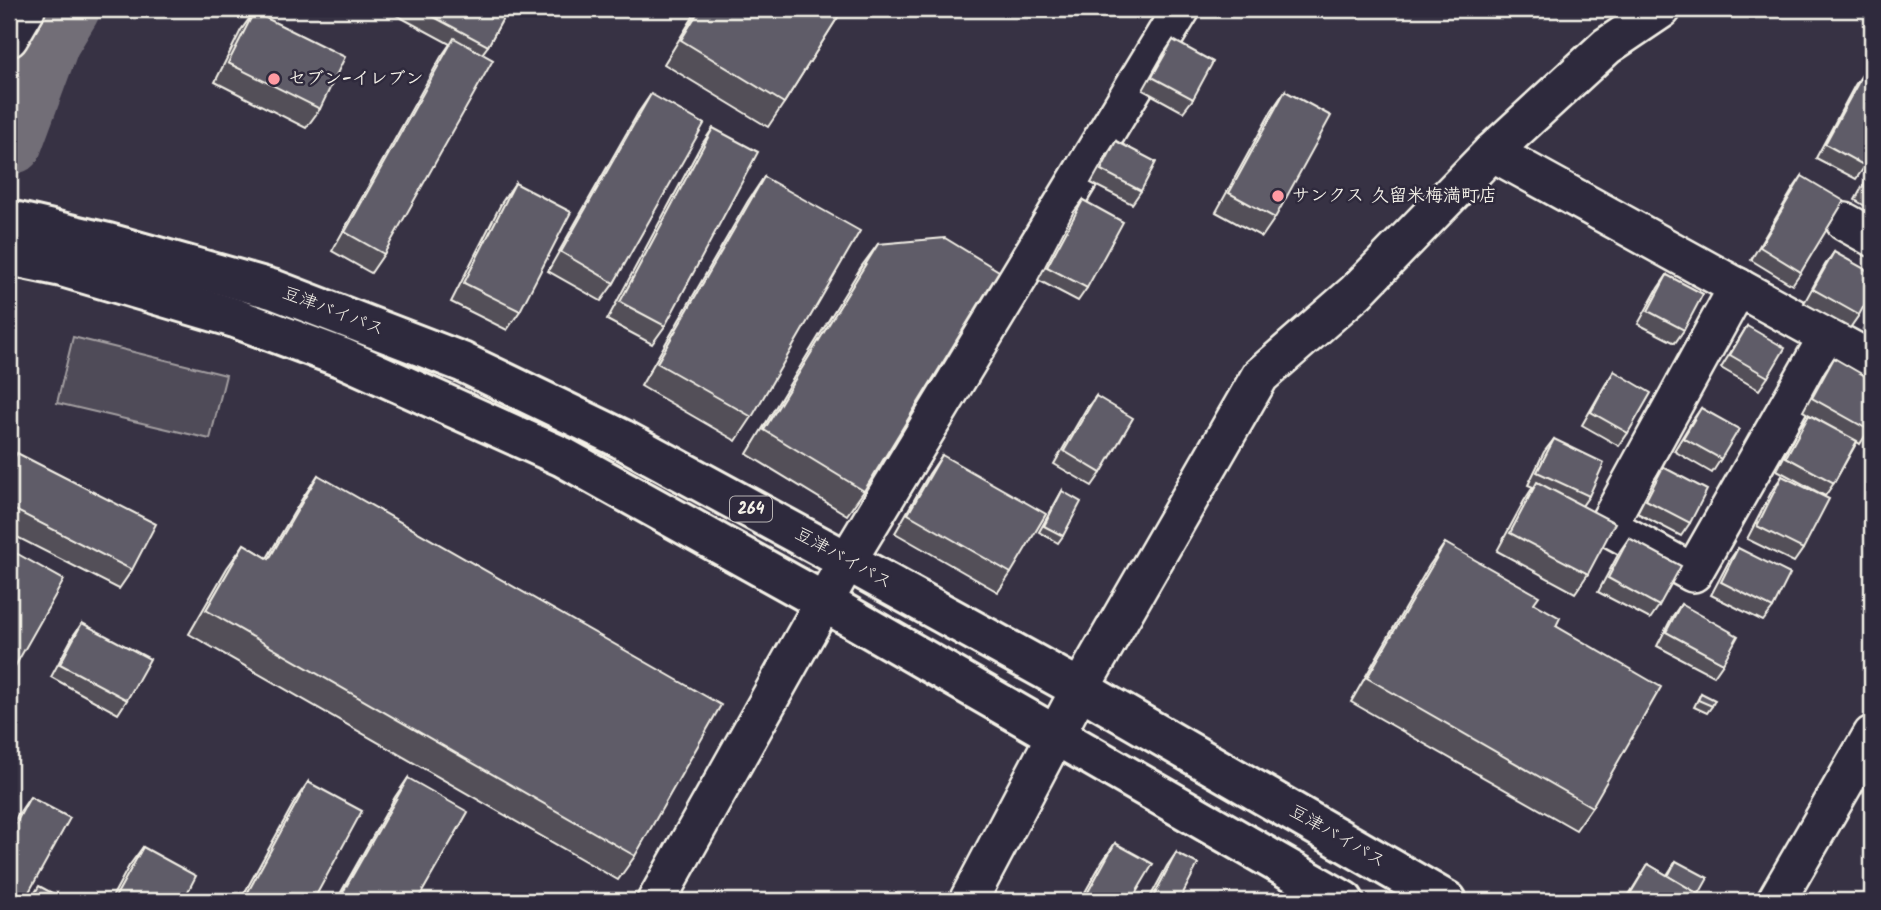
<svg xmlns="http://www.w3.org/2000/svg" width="1881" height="910" font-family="Kalam,'Klee One',sans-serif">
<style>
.green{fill:#504b59;stroke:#a29ea0;stroke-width:2}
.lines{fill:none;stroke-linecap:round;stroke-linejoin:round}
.river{stroke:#726e77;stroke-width:58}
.minor-casing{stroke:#f4f1e8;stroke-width:42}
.highway-casing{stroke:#f4f1e8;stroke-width:44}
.minor{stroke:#2f2a3d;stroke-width:37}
.highway{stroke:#2f2a3d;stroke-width:38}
.wall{fill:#524f59;stroke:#f4f1e8;stroke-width:2}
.building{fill:#5f5c67;stroke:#f4f1e8;stroke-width:2}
.poi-dot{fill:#ff9aa2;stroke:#2f2a3d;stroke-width:2.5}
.labels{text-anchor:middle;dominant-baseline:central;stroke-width:5;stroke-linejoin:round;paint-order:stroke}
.shield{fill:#2f2a3d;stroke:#b9b5b5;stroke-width:2}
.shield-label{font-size:16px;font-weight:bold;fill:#f4f1e8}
.poi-label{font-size:18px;font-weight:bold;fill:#f4f1e8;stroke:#2f2a3d;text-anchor:start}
.street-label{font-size:18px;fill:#f4f1e8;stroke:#2f2a3d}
</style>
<rect width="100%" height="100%" fill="#373244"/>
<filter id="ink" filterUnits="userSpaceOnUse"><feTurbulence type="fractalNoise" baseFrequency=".0143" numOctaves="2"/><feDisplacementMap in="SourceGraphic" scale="14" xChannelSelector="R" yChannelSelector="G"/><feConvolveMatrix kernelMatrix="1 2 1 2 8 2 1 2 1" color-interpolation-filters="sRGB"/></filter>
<g filter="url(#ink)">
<polygon class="green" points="73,337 226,375 210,439 57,403"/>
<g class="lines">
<polyline class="river" points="13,145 51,42 71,9"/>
<g class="minor-casing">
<g id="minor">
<polyline points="9,38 26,9"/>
<polyline points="1492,152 1872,361"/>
<polyline points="1845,222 1872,237"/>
<polyline points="1738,287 1607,526 1693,573 1828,336"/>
<polyline points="656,901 847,561 1181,9"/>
<polyline points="968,901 1080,689 1260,376 1356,292 1492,152 1607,46 1662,9"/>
<polyline points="1776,901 1872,735"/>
</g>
</g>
<g class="highway-casing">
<g id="highway">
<polyline points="9,220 108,243 275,290 462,362 622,439 847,561 1080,689 1447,901"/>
<polyline points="9,256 62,267 235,318 343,358 563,457 824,602 1344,901"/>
</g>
</g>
<use href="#minor" class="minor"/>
<use href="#highway" class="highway"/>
</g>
<g class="wall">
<polygon points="385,9 508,9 488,46 482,54 384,254 371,273 332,251 441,57 450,44"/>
<polygon points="515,9 531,9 526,15"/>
<polygon points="698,9 843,9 784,103 768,127 664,64"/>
<polygon points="254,12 320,109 306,128 215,82 241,30"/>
<polygon points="1173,40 1193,99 1183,112 1143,90 1164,53"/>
<polygon points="1864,72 1865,166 1856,179 1816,158 1855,85"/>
<polygon points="1285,91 1275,218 1262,237 1216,212 1272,110"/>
<polygon points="651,94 614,283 601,301 548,271 638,113"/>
<polygon points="713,128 665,326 652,344 607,320 700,147"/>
<polygon points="1116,141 1141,191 1132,204 1091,183 1107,155"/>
<polygon points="1872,170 1872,210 1855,200"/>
<polygon points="1802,176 1801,272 1792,285 1751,260 1793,189"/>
<polygon points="764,177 752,417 736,441 641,386 748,201"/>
<polygon points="515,183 520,311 507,330 451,302 502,202"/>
<polygon points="1083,200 1087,288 1078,301 1038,280 1073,213"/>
<polygon points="878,244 864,491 847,515 747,454 861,267"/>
<polygon points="1834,252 1859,315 1850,328 1804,303 1825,265"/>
<polygon points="1667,275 1684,330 1675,343 1638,324 1658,288"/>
<polygon points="1872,311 1872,334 1863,329"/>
<polygon points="1747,326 1768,377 1759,390 1721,368"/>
<polygon points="1834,358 1869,430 1860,444 1857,442 1834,483 1825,496 1777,470 1799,428 1809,415 1822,422 1803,411 1825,371"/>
<polygon points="1614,371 1628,433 1619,446 1582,425 1605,385"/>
<polygon points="1096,396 1101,473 1092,486 1054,464 1086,409"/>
<polygon points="1701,408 1721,459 1712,473 1674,451 1692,421"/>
<polygon points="1554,439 1589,496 1582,506 1588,574 1575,593 1497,551 1524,501 1533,487 1528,485 1544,452"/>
<polygon points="17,453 132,570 119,589 9,533 9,464"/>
<polygon points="942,455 1011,573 998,592 895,533 929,474"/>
<polygon points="1663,467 1690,523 1681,536 1637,513 1654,480"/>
<polygon points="318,475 635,856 618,880 189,634 227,568 244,544 267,558 302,499"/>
<polygon points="1782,476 1803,549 1794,562 1747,539 1773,489"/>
<polygon points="1062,491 1063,536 1058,543 1039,532"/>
<polygon points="1629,538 1659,606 1650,619 1598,592 1620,551"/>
<polygon points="1445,543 1534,603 1556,626 1592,807 1576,830 1351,702 1429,566"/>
<polygon points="1738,548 1773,608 1763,621 1711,595 1729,561"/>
<polygon points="1681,604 1723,663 1714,676 1657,646 1672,617"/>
<polygon points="82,623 127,700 118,714 51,677 73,636"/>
<polygon points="1701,693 1712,706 1707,713 1694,707"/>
<polygon points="408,778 417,901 336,901 395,797"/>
<polygon points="308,782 313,901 240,901 295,801"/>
<polygon points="30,797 9,901 9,831 17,816"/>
<polygon points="1115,843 1131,901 1080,901 1102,862"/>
<polygon points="143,847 183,901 110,901 129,866"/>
<polygon points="1176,853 1179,901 1148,901 1167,866"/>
<polygon points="1676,861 1703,901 1625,901 1648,864 1667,875"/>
</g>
<g class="building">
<polygon points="419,9 508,9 488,46"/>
<polygon points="700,9 843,9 784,103 681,40"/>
<polygon points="254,12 345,57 320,109 228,63"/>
<polygon points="454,38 493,60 384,254 345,232"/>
<polygon points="1173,40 1213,62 1193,99 1152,77"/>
<polygon points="1864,72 1872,76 1872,153 1865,166 1825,144"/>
<polygon points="1285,91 1331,116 1275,218 1229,193"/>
<polygon points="651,94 704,124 614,283 561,252"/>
<polygon points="713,128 758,152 665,326 620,302"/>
<polygon points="1116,141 1156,162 1141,191 1101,170"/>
<polygon points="1872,173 1872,192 1864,187"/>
<polygon points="1802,176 1844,201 1801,272 1760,247"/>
<polygon points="764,177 860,231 752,417 657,363"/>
<polygon points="515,183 571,212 520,311 464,283"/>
<polygon points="1083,200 1123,222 1087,288 1047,267"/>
<polygon points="945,238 999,271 864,491 764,430 878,244"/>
<polygon points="1834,252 1872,273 1872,291 1859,315 1813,289"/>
<polygon points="1667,275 1703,294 1684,330 1648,311"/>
<polygon points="1872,313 1872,325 1867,323"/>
<polygon points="1747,326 1785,348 1768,377 1730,355"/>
<polygon points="1834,358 1872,380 1872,425 1869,430 1812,398"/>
<polygon points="1614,371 1651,393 1628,433 1591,412"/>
<polygon points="1096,396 1133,418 1101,473 1064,451"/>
<polygon points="1701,408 1739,429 1721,459 1683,438"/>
<polygon points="1809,415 1857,441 1834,483 1786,457"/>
<polygon points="1554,439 1604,463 1589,496 1537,472"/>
<polygon points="17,453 156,524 132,570 9,507 9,468"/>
<polygon points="942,455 1046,514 1011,573 908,514"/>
<polygon points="1663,467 1707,490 1690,523 1646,500"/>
<polygon points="318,475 721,705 635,856 206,610 244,544 269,559"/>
<polygon points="1782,476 1829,499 1803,549 1757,526"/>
<polygon points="1537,482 1615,523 1588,574 1510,533"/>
<polygon points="1062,491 1081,502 1063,536 1044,526"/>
<polygon points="1629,538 1681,566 1659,606 1608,578"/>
<polygon points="1445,543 1539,596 1534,603 1560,618 1556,626 1661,687 1592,807 1367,678"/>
<polygon points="1738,548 1790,574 1773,608 1721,582"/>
<polygon points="16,553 64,580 9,677 9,566"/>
<polygon points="1681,604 1738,636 1723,663 1666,632"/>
<polygon points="82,623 150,659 127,700 60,664"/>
<polygon points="1701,693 1715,700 1712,706 1698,700"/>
<polygon points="408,778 468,812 417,901 338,901"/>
<polygon points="308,782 362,811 313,901 243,901"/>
<polygon points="30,797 70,818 24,901 9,901 9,836"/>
<polygon points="1115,843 1153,864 1131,901 1083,901"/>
<polygon points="143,847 196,876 183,901 113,901"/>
<polygon points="1176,853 1198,864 1179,901 1151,901"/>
<polygon points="1676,861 1708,878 1699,894 1668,876"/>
<polygon points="1648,864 1705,898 1703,901 1626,901"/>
<polygon points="39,886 67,901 30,901"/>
</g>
</g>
<g class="poi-dot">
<circle cx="274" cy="79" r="7"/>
<circle cx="1278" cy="196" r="7"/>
</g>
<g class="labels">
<rect class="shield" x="730" y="496.5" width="42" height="25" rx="5"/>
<g class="shield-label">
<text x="751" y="509">264</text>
</g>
<g class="poi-label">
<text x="288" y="79">セブン-イレブン</text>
<text x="1292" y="196">サンクス 久留米梅満町店</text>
</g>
<g class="street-label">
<text transform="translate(333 312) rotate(21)">豆津バイパス</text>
<text transform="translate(843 559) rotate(29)">豆津バイパス</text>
<text transform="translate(1337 837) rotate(30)">豆津バイパス</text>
</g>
</g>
<rect width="1881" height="910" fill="none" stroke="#2f2a3d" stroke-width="35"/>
<rect x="18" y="18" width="1846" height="875" fill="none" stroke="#f4f1e8" stroke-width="2.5" filter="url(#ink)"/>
</svg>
